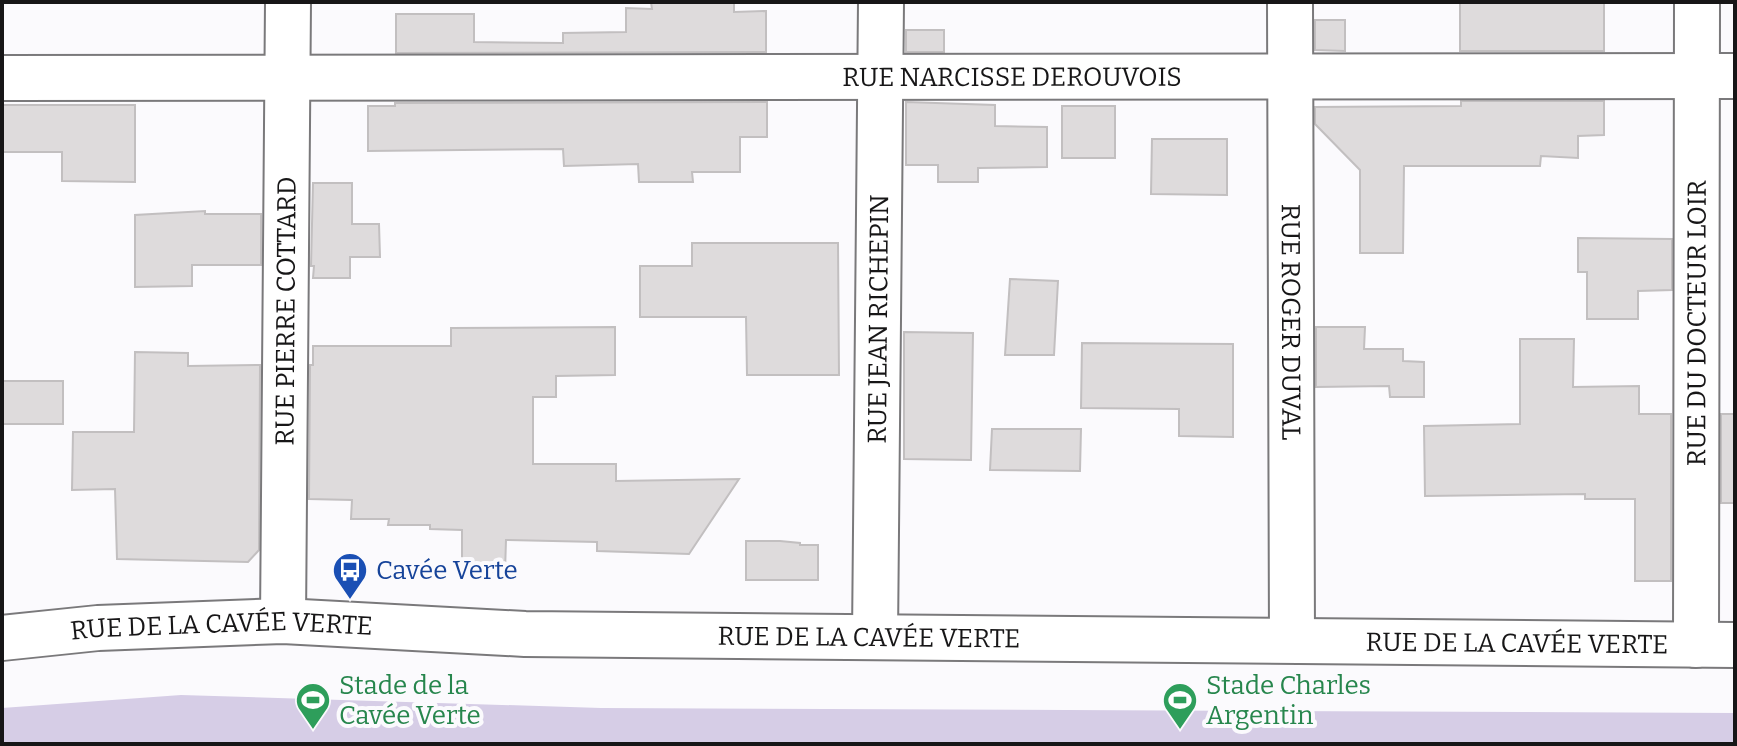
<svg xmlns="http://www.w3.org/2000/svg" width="1737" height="746" font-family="Bitter,serif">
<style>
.green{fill:#d6cde6}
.building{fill:#dedbdc;stroke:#c2bfc0;stroke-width:2}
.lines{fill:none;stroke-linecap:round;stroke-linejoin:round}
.minor-casing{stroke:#7a797b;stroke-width:48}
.minor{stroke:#fff;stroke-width:44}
.labels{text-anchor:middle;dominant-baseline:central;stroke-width:8;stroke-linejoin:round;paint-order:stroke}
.street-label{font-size:26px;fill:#171617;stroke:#fbfafd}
.transit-label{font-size:26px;fill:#164399;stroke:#fbfafd;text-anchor:start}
.leisure-label{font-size:26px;fill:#27864d;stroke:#fbfafd;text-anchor:start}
</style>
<rect width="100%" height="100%" fill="#fbfafd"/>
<polygon class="green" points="181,695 601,708 1735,713 1735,744 2,744 2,708"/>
<g class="building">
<polygon points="651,2 734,2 734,12 766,11 766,52 396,53 396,14 474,14 474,42 563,43 563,33 626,32 626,8 652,9"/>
<rect x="1460" y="2" width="144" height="49"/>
<polygon points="1315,20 1345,20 1345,51 1315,50"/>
<rect x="906" y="30" width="38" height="22"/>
<polygon points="1461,101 1604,101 1604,135 1578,136 1578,158 1541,156 1540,166 1404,166 1403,253 1360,253 1360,170 1315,124 1315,107 1461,106"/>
<polygon points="767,102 767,137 740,137 740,172 692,172 693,182 639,182 638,164 564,166 563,149 368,151 368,106 395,106 395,103"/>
<polygon points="906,102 995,105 995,126 1047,127 1047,167 978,168 978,182 938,182 938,165 906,165"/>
<polygon points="2,105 135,105 135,182 62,181 62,152 2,152"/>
<rect x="1062" y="106" width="53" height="52"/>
<polygon points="1152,139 1227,139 1227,195 1151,194"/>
<polygon points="313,183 352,183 352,224 379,224 380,257 350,257 350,278 313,278 314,266 311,266"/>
<polygon points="205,211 205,214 261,214 261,265 192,265 192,286 135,287 135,215"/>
<polygon points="1578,238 1672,239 1672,290 1638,291 1638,319 1587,319 1587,272 1578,272"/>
<polygon points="692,243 838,243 839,375 747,375 746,317 640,317 640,266 692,266"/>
<polygon points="1010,279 1058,281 1054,355 1005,355"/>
<polygon points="615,327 615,375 556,376 556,397 533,397 533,464 616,464 616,481 739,479 689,554 597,551 597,542 506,540 505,572 462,571 462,530 430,529 430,525 388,525 389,519 351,519 352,500 309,499 310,365 313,365 313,346 451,346 451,328"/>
<polygon points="1316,327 1365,327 1364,349 1403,349 1403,361 1424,362 1424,397 1390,397 1389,386 1316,387"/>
<polygon points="904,332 973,333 971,460 904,459"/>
<polygon points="1520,339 1574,339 1573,387 1639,386 1639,414 1671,414 1671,581 1635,581 1635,499 1585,499 1585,494 1425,496 1424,426 1520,424"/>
<polygon points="1082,343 1233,344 1233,437 1179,436 1179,409 1081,408"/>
<polygon points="135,352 188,353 188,366 260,365 259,550 248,562 117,559 115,489 72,490 73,432 134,432"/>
<rect x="2" y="381" width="61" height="43"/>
<rect x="1721" y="414" width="14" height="89"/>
<polygon points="992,429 1081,429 1080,471 990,470"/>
<polygon points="746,541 780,541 800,543 800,545 818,545 818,580 746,580"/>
</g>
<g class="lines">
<g class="minor-casing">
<g id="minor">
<path id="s1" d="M1290 2 1292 640"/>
<path id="s2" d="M2 78 1735 76"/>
<path id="s3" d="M283 621 288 2"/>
<path id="s4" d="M875 637 881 2"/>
<path id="s5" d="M2 638 98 628 283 621 525 634 1735 645"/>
<path id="s6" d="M1696 645 1697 2"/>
</g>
</g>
<use href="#minor" class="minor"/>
</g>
<defs>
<g id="bus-pin" transform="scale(1.8)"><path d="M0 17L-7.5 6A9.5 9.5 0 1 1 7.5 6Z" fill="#1a4fb4" stroke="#fbfafd"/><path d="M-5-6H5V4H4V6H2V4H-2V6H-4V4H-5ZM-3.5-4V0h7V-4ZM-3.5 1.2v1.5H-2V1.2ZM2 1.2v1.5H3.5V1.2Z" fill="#fff"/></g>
<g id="stadium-pin" transform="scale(1.8)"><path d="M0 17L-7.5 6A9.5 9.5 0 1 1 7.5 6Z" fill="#2e9e5b" stroke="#fbfafd"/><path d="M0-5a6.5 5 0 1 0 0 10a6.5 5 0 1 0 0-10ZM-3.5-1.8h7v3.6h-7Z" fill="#fff"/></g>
</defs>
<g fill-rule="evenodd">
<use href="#bus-pin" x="350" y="570"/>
<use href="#stadium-pin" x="313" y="700"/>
<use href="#stadium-pin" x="1180" y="700"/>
</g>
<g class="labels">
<g class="street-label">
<text stroke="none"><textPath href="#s2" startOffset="1010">RUE NARCISSE DEROUVOIS</textPath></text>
<text stroke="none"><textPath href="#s3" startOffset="310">RUE PIERRE COTTARD</textPath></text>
<text stroke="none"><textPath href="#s4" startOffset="318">RUE JEAN RICHEPIN</textPath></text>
<text stroke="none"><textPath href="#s1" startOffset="320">RUE ROGER DUVAL</textPath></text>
<text stroke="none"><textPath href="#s6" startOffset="322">RUE DU DOCTEUR LOIR</textPath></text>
<text stroke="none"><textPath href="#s5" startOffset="220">RUE DE LA CAVÉE VERTE</textPath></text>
<text stroke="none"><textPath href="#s5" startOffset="868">RUE DE LA CAVÉE VERTE</textPath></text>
<text stroke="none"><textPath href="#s5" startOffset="1516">RUE DE LA CAVÉE VERTE</textPath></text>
</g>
<g class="transit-label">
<text x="376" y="570">Cavée Verte</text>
</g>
<g class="leisure-label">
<text x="339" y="685">Stade de la<tspan x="339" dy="30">Cavée Verte</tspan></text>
<text x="1206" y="685">Stade Charles<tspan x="1206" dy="30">Argentin</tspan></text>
</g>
</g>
<rect width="1737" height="746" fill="none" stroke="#171617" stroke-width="8"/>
</svg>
